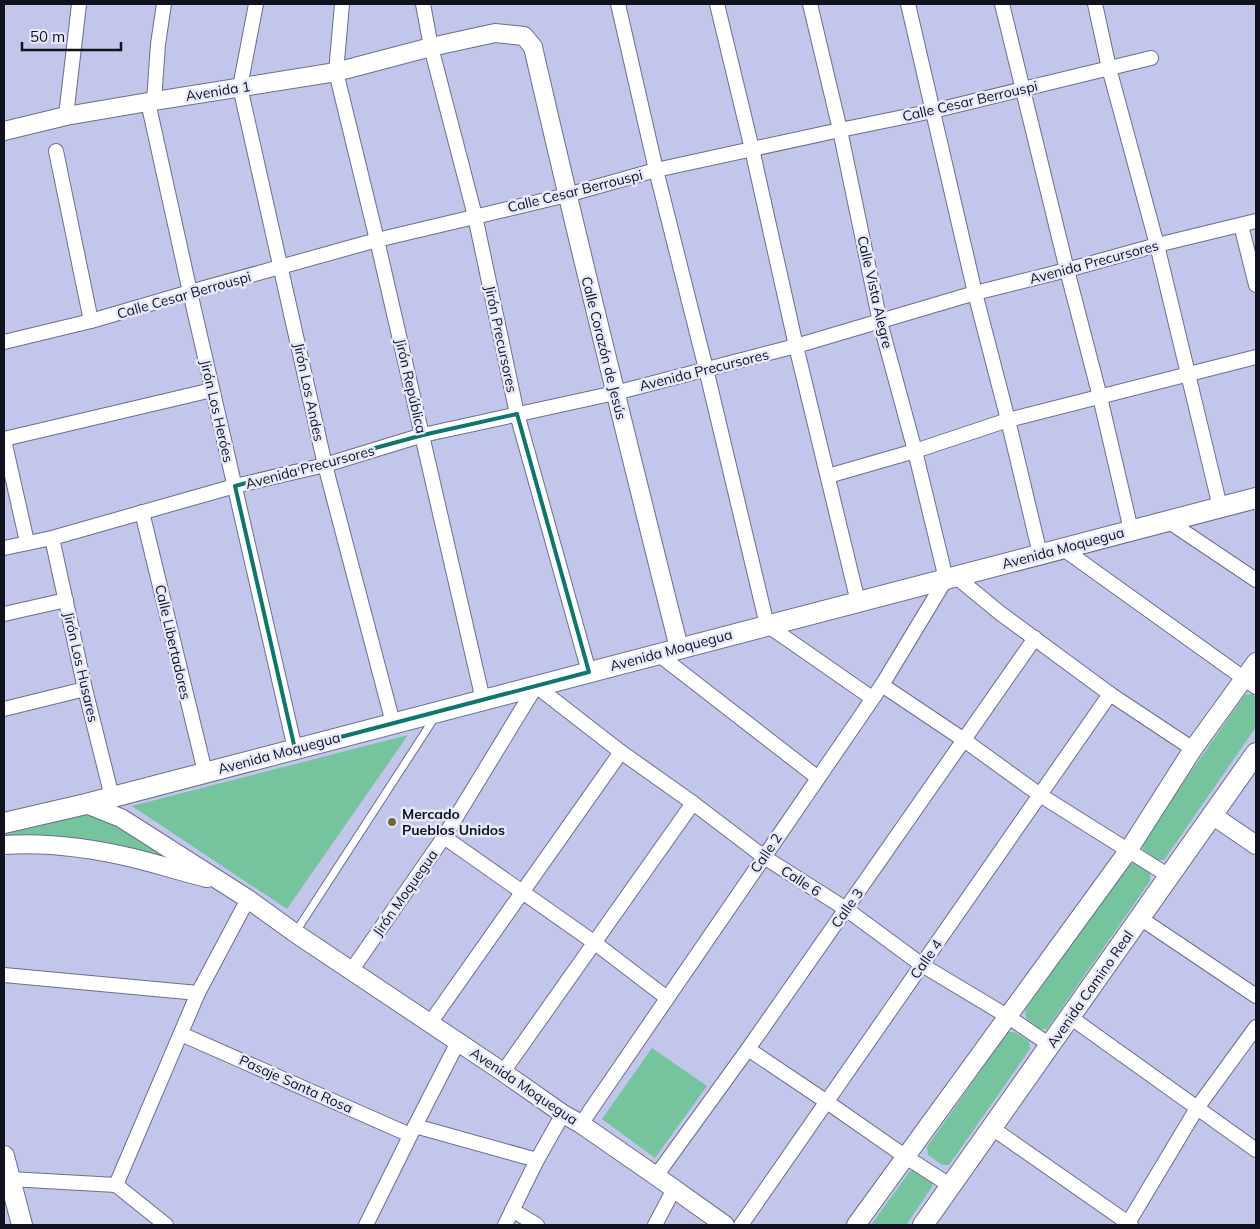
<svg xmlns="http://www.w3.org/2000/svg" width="1260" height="1229" font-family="Mulish,sans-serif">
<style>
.green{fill:#75c49d}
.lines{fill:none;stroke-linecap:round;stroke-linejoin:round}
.service-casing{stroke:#6b6e8f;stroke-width:9}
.minor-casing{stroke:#6b6e8f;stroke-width:16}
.tertiary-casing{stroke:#6b6e8f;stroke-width:20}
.secondary-casing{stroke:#6b6e8f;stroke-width:22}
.service{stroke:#fff;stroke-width:7}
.minor{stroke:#fff;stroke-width:14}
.tertiary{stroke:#fff;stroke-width:18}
.secondary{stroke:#fff;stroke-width:20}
.marked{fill:none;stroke:#0f766e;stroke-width:4;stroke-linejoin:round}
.poi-dot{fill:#6e6733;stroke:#e6e8fb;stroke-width:2}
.labels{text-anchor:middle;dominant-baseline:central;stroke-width:5;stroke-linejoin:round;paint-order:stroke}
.street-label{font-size:14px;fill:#11121f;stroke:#e6e8fb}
.poi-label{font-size:14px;font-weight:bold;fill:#11121f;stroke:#e6e8fb;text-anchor:start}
</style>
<rect width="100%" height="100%" fill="#c3c6eb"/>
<g class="green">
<polygon points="1252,694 1256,697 1256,727 1164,860 1157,860 1143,850 1142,841 1245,695"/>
<polygon points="408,735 287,909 132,806"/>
<polygon points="81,814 98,814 124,824 170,859 4,839 4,835 40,824"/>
<polygon points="1135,863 1150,872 1150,881 1047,1029 1040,1029 1026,1018 1025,1010 1128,864"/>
<polygon points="1008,1032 1014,1032 1029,1041 1030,1049 949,1165 942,1165 928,1155 927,1147"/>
<polygon points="652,1048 707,1086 655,1158 602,1119"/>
<polygon points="917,1170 932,1179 932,1187 906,1225 871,1225 910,1171"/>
</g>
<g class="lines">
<g class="service-casing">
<polyline id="service" points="295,933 435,717"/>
</g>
<g class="minor-casing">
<g id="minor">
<polyline points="256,4 240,87 325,465 393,723"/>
<polyline points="342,4 336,72 377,240 483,700"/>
<polyline points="423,4 431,47 475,216 517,414 589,672"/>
<polyline points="618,4 656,170 706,369 767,625 872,698"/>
<polyline points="717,4 752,149 796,346 858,602"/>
<polyline points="908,4 975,293 1008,420 1040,554"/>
<polyline points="1002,4 1067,270 1100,397 1131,530"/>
<polyline points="1095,4 1109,68 1157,245 1220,507"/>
<polyline points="154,101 158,44 164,4"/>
<polyline points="148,102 190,292 295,749"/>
<polyline points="66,116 79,4"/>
<polyline points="56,151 91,321"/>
<polyline points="1241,225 1256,285"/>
<polyline points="4,342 91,321 190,292 377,240 567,195 656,170 840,130 933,111 1151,58"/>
<polyline points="4,439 212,390"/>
<polyline points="4,440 27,542"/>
<polyline points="828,476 915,451 1008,420 1256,357"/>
<polyline points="142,512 205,772"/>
<polyline points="1168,521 1256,580"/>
<polyline points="52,538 85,689 112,797"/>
<polyline points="4,548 52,538 235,486 325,465 423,435 615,393 796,346 975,293 1067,270 1157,245 1256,221"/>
<polyline points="1062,548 1256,687"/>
<polyline points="955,576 1000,613 1110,694 1193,749"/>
<polyline points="4,614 66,600"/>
<polyline points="658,654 818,778"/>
<polyline points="882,685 964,740 1040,795 1169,876"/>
<polyline points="4,709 85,689"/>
<polyline points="444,837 595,943 667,998"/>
<polyline points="1140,918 1256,996"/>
<polyline points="351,971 444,837 536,686 621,752 693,803 764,857 846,909 922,965 1007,1016 1050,1045"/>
<polyline points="4,975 198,993"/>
<polyline points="1070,1017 1256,1150"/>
<polyline points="430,1023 621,752"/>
<polyline points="181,1034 410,1135"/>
<polyline points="748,1049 827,1102 906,1157 951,1186"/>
<polyline points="503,1072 693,803"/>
<polyline points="581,1124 882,685 946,579 915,451 880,322 840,130 810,4"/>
<polyline points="415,1126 537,1160"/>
<polyline points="992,1128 1131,1225"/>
<polyline points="656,1176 748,1049 1035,638"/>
<polyline points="10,1179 116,1185 166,1225"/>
<polyline points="116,1185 198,993 248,899"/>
<polyline points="512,1210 537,1225"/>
<polyline points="366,1225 415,1126 458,1042"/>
<polyline points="505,1225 537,1160 563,1114"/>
<polyline points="655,1225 674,1189"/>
<polyline points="741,1225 1110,694"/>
<polyline points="1127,1225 1197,1108 1256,1027"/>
</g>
</g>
<g class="tertiary-casing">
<g id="tertiary">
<path d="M4 131 66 116 148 102 336 72 431 47 495 33 524 36 533 47C579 248 629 449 679 648"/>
<polyline points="86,804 121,818 248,899 295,933 503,1072 563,1114 581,1124 656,1176 725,1225"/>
<polyline points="1212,815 1256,845"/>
<path d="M4 845C47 842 91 848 133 858 158 864 182 872 207 878"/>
<polyline points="856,1225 1128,851 1193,749 1256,662"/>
</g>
</g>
<g class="secondary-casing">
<g id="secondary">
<polyline points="4,823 86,804 1256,498"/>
<polyline points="4,1156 22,1225"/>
<polyline points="923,1225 1256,753"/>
</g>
</g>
<use href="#service" class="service"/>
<use href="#minor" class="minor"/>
<use href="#tertiary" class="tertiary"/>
<use href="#secondary" class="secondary"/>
</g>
<path class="marked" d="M517 414 589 672 295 749 235 486 423 435Z"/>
<circle class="poi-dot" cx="392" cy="822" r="5"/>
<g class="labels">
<g class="street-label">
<text transform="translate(218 91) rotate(-9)">Avenida 1</text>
<text transform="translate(970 101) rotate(-13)">Calle Cesar Berrouspi</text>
<text transform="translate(575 191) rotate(-14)">Calle Cesar Berrouspi</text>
<text transform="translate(1094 262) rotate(-15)">Avenida Precursores</text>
<text transform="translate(875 292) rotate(77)">Calle Vista Alegre</text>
<text transform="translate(184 295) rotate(-16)">Calle Cesar Berrouspi</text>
<text transform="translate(501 339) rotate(78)">Jirón Precursores</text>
<text transform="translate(604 348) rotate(76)">Calle Corazón de Jesús</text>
<text transform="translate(704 370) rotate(-14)">Avenida Precursores</text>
<text transform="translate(411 386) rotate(77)">Jirón República</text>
<text transform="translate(309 392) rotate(78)">Jirón Los Andes</text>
<text transform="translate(217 411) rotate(77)">Jirón Los Heróes</text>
<text transform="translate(310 467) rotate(-15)">Avenida Precursores</text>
<text transform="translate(1063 548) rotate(-15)">Avenida Moquegua</text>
<text transform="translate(173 642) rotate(77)">Calle Libertadores</text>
<text transform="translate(671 650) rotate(-15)">Avenida Moquegua</text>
<text transform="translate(81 667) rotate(77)">Jirón Los Husares</text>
<text transform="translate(279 753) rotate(-15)">Avenida Moquegua</text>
<text transform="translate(766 853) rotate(-56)">Calle 2</text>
<text transform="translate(801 881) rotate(33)">Calle 6</text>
<text transform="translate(405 893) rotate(-55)">Jirón Moquegua</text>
<text transform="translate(847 908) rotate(-55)">Calle 3</text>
<text transform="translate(926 959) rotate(-55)">Calle 4</text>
<text transform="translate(1090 989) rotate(-55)">Avenida Camino Real</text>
<text transform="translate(296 1084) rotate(24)">Pasaje Santa Rosa</text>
<text transform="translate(524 1086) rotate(34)">Avenida Moquegua</text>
</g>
<g class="poi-label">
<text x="402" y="814">Mercado<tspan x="402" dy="16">Pueblos Unidos</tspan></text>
</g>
</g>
<rect width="1260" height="1229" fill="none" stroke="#11121f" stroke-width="10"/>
<path d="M22 42v8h99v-8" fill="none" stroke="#11121f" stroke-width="2.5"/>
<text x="30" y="42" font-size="15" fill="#11121f" stroke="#e6e8fb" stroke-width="4" paint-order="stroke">50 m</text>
</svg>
